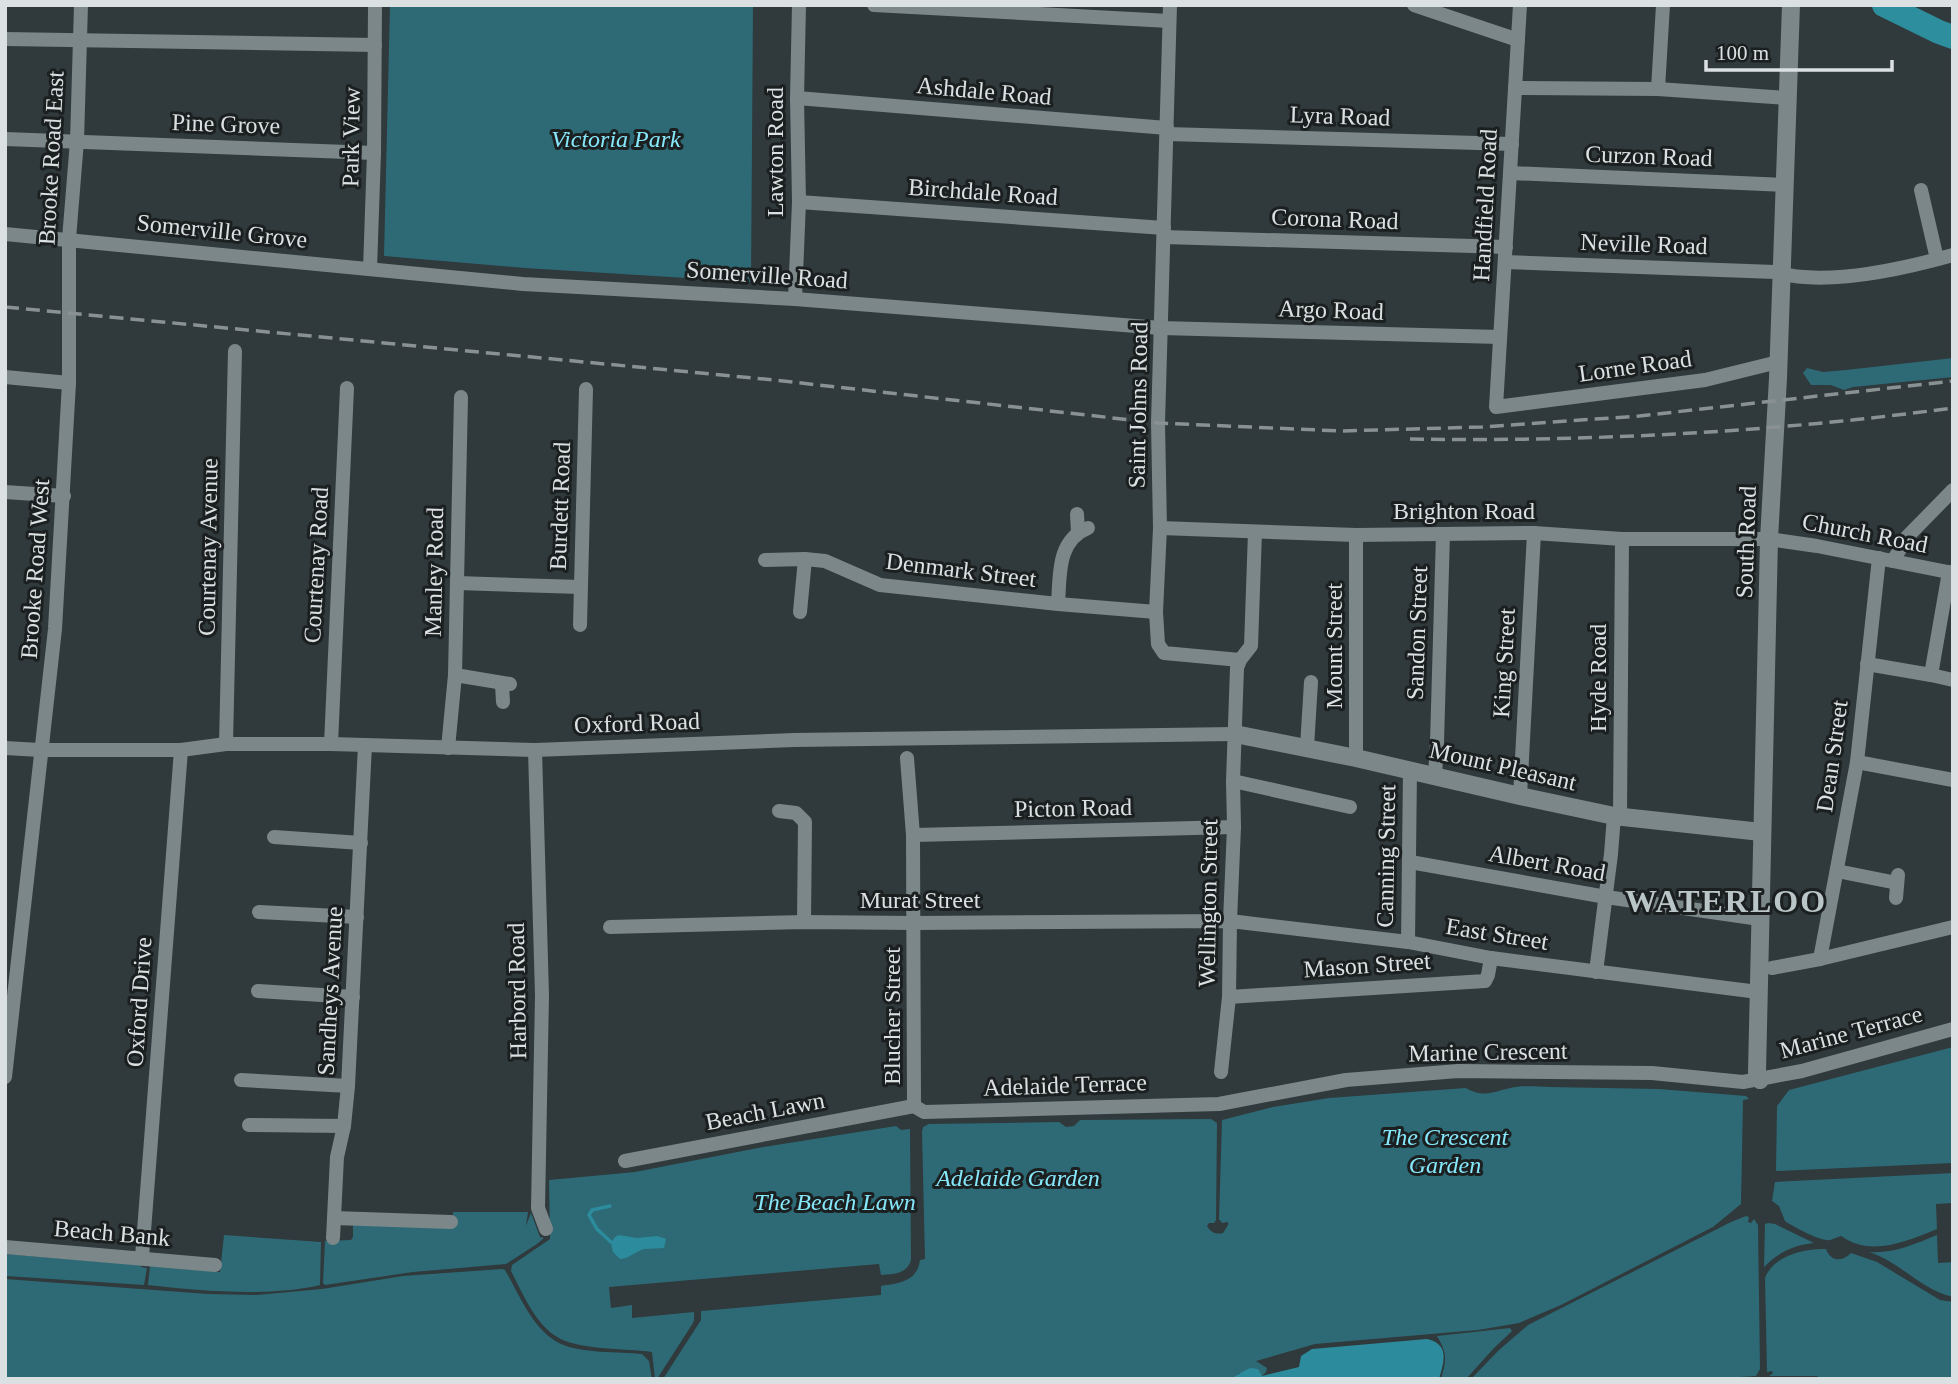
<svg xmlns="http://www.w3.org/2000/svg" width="1958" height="1384" font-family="'Times New Roman',serif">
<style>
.green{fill:#2d6a75}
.water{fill:#2c8c9d}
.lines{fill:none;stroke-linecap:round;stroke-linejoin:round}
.stream{stroke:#2c8c9d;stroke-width:3.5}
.minor{stroke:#7c8789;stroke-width:14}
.tertiary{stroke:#7c8789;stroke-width:18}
.trunk{stroke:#2d8f9e;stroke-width:24}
.rail{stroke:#899192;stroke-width:3.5;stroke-dasharray:14 7;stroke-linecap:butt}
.labels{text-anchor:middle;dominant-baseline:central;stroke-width:6;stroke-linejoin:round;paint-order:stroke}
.street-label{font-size:24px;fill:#dbe1e2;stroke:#1b1f20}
.park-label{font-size:24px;font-style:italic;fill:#86e8fb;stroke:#1b1f20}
.district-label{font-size:32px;font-weight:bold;letter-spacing:2px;fill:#b9c5c7;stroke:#1b1f20}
</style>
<rect width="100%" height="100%" fill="#30393b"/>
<g class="green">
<polygon points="390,5 753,5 751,282 525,268 384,256"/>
<polygon points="1953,358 1953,377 1853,387 1844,390 1831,385 1811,385 1803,373 1807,368 1823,372 1846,370"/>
<polygon points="1953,1047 1953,1163 1776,1171 1777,1106 1789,1090"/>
<path d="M1550 1087 1659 1089 1746 1096 1749 1099 1743 1100 1741 1204 1713 1227 1561 1305 1519 1323 1478 1330 1315 1344 1256 1361 1267 1368 1266 1372 1262 1376 1240 1373 1229 1379H663L701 1320V1311L881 1295V1286C899 1283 917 1282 920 1260L925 1259 922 1132 923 1127 929 1124 1059 1122 1066 1127 1074 1126 1080 1120 1211 1119 1217 1123 1216 1220 1214 1223H1209L1207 1226C1211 1232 1215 1235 1223 1233L1228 1225V1222L1222 1223 1219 1219 1222 1120 1273 1107 1329 1098 1466 1088C1483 1098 1493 1092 1510 1088 1522 1085 1538 1087 1550 1087Z"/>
<path d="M896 1126 901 1130 910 1129 911 1260C907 1274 894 1274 881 1275L879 1264 609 1287 611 1308 632 1305V1318L694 1312V1320L693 1323 657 1379H655L652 1352C625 1348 576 1351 554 1335 534 1321 522 1292 511 1271L512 1265 550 1239 549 1180 635 1172 758 1148Z"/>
<path d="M1953 1173V1203L1936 1204 1937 1229C1905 1242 1871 1257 1841 1236 1837 1237 1834 1239 1830 1240 1821 1242 1792 1226 1785 1221L1779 1206 1772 1201 1775 1182Z"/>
<polygon points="453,1212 528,1212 526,1226 531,1213 540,1237 544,1238 537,1244 506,1264 413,1272 325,1285 323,1283 325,1241 351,1240 353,1237 353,1223 453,1225"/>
<polygon points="1746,1216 1749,1217 1748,1222 1751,1223 1754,1219 1758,1225 1760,1369 1756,1376 1706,1379 1471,1379 1499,1350 1528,1325 1731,1222"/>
<path d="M1768 1223 1775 1224 1814 1243C1794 1245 1779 1252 1764 1267L1765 1224Z"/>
<path d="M224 1235 321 1242 320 1285C270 1297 200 1291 148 1285L150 1266 220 1272Z"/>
<path d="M1937 1235 1938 1263 1953 1262V1297C1921 1290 1899 1261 1869 1252 1893 1254 1915 1244 1937 1235Z"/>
<path d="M1826 1249C1831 1262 1842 1262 1851 1253L1877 1262 1940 1300 1953 1302V1379H1821L1817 1376H1769L1773 1373 1772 1371 1767 1372 1765 1278C1773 1256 1804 1248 1826 1249Z"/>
<polygon points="5,1254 141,1265 141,1267 147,1268 144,1285 6,1276"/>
<path d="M502 1269 505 1270C519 1294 533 1331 561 1344 580 1353 620 1352 642 1354L649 1361 652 1379H5V1279L208 1294 257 1295 322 1289 403 1276Z"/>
<path d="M1510 1328 1512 1331 1510 1333 1494 1348 1466 1379H1441C1447 1359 1447 1353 1437 1336Z"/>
</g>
<g class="water">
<polygon points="619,1235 637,1238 657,1236 666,1239 664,1248 643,1249 626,1258 620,1259 613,1252 611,1243 615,1237"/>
<path d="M1427 1339C1450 1344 1444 1362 1439 1379H1229L1250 1368 1258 1369 1262 1376 1299 1367 1301 1356 1312 1349Z"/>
</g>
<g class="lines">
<polyline class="stream" points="610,1206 592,1210 589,1215 597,1229 611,1242"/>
<g class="minor">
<polyline points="874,5 1169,21"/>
<polyline points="1170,5 1158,423 1160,528 1156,612 1158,644 1164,653 1240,660 1237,668 1233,781 1234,827 1230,921 1229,997 1221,1072"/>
<polyline points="1414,5 1518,40"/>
<polyline points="1520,5 1496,407 1705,380 1778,362"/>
<polyline points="5,39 375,45"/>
<polyline points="1515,88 1658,89 1786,98"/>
<polyline points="1658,89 1663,5"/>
<polyline points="797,98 1167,128"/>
<polyline points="1167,134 1512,144"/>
<polyline points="5,139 374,153"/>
<polyline points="1510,173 1785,185"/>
<polyline points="1921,190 1937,259"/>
<polyline points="799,202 1164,228"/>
<polyline points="5,234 523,284 795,299 1161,328 1500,337"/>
<polyline points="1164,237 1506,247"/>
<path d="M1505 262 1775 272C1824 287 1903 269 1953 255"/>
<polyline points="370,269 374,153 375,5"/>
<polyline points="795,299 799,202 797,98 799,5"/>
<polyline points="5,377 69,383"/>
<polyline points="5,492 64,496"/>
<polyline points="1077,514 1078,532"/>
<polyline points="1160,528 1356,535 1534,533 1622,539 1769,539 1817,546 1953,573"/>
<polyline points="1356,535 1356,758"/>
<polyline points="765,560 805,559 825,561 880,585 1058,604 1156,612"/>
<polyline points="1893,561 1907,537 1953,490"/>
<polyline points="457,583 580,587"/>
<path d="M1058 604C1060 575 1057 540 1088 528"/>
<polyline points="800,612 805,559"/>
<polyline points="580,625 586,389"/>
<polyline points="1240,660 1251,646 1255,532"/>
<polyline points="1867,664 1931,675 1949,572"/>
<polyline points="455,675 510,684"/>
<polyline points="1931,675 1953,680"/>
<polyline points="502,684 503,702"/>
<polyline points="226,744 235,351"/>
<polyline points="331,744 347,388"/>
<polyline points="1307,747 1311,682"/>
<polyline points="5,748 40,750 181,750 226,744 331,744 535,750 794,740 1235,734"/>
<polyline points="448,748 455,675 461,397"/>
<polyline points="535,750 542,995 538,1208 546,1229"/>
<polyline points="907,758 913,835 914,1106"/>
<polyline points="1857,762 1953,780"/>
<polyline points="1435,776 1437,742 1443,534"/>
<polyline points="1233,781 1350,807"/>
<polyline points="1520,796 1534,533"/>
<polyline points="779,811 796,813 805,822 804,922"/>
<polyline points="1620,816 1622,539"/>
<polyline points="913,835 1234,827"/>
<polyline points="274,837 361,843"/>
<polyline points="1410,862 1606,897 1760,919"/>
<polyline points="1837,871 1897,883"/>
<polyline points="1896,898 1898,875"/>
<polyline points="259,912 357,917"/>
<polyline points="610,927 804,922 915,923 1230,921 1408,942 1491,958 1758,992"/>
<polyline points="1408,942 1410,770"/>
<polyline points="1820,959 1857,762 1879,558"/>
<polyline points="1772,968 1820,959 1953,927"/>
<polyline points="1596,972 1611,854 1614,816"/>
<polyline points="258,991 353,997"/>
<polyline points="1229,997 1485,981 1488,975 1491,958"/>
<polyline points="5,1077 55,629 69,383 69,239 77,141 81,5"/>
<polyline points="241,1080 348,1086"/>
<polyline points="914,1106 924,1112 1219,1104 1346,1080 1458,1071 1652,1073 1743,1082 1802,1071 1953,1029"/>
<polyline points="249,1125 344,1126"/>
<polyline points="625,1161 914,1106"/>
<polyline points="334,1218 451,1222"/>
<polyline points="333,1238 337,1157 344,1126 348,1086 365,745"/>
<polyline points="5,1247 215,1265"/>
<polyline points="142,1257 181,750"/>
</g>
<g class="tertiary">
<polyline points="1235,734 1356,758 1520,796 1614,816 1761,832"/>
<polyline points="1760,1080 1757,1072 1769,539 1778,378 1791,5"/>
</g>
<polyline class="trunk" points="1884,5 1939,32 1953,37"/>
<g class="rail">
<polyline points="5,307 774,380 1158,423 1341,431 1482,427 1639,416 1953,381"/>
<path d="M1410 439C1591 442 1773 432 1953 408"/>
</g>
</g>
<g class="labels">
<g class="street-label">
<text transform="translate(984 91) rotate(5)">Ashdale Road</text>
<text transform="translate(1340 116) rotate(2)">Lyra Road</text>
<text transform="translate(226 124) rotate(2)">Pine Grove</text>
<text transform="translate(351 137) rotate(-89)">Park View</text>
<text transform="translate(775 152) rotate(-90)">Lawton Road</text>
<text transform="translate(1649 156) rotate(2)">Curzon Road</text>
<text transform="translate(51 158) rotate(-87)">Brooke Road East</text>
<text transform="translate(983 192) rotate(4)">Birchdale Road</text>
<text transform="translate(1485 205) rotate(-87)">Handfield Road</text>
<text transform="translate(1335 219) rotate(2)">Corona Road</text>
<text transform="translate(222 231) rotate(6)">Somerville Grove</text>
<text transform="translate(1644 244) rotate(2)">Neville Road</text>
<text transform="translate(767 275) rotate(4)">Somerville Road</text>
<text transform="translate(1331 310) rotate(2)">Argo Road</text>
<text transform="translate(1635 366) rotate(-8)">Lorne Road</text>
<text transform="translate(1138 405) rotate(-89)">Saint Johns Road</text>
<text transform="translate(560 506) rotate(-88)">Burdett Road</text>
<text x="1464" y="511">Brighton Road</text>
<text transform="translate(1865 533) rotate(11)">Church Road</text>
<text transform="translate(1746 542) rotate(-88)">South Road</text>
<text transform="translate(208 547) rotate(-89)">Courtenay Avenue</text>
<text transform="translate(316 565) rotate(-87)">Courtenay Road</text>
<text transform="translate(35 569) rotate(-86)">Brooke Road West</text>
<text transform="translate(961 570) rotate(7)">Denmark Street</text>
<text transform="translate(434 572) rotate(-89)">Manley Road</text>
<text transform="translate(1417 633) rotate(-88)">Sandon Street</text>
<text transform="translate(1334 646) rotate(-90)">Mount Street</text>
<text transform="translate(1504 663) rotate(-87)">King Street</text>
<text transform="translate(1598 678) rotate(-90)">Hyde Road</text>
<text transform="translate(637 723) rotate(-2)">Oxford Road</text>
<text transform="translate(1832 756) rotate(-82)">Dean Street</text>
<text transform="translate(1503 766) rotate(13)">Mount Pleasant</text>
<text transform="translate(1073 808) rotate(-1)">Picton Road</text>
<text transform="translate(1386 856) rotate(-89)">Canning Street</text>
<text transform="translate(1547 863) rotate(10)">Albert Road</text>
<text x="920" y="900">Murat Street</text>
<text transform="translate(1208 903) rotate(-89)">Wellington Street</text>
<text transform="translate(1497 934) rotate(9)">East Street</text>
<text transform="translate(1367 965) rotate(-4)">Mason Street</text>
<text transform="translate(330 991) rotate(-87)">Sandheys Avenue</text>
<text transform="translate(517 991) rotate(-91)">Harbord Road</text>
<text transform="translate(139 1002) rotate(-86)">Oxford Drive</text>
<text transform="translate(892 1016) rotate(-90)">Blucher Street</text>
<text transform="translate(1851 1032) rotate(-15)">Marine Terrace</text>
<text transform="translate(1488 1052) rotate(-1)">Marine Crescent</text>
<text transform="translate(1065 1085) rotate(-2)">Adelaide Terrace</text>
<text transform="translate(765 1111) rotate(-11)">Beach Lawn</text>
<text transform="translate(112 1233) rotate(5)">Beach Bank</text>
</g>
<g class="park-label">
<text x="616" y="139">Victoria Park</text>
<text x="1445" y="1137">The Crescent<tspan x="1445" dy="28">Garden</tspan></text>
<text x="1018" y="1178">Adelaide Garden</text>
<text x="835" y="1202">The Beach Lawn</text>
</g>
<g class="district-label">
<text x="1726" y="901">WATERLOO</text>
</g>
</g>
<rect width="1958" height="1384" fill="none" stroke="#dbe1e2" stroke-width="14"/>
<path d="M1706 60v10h186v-10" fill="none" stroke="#dbe1e2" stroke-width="3.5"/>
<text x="1716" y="60" font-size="21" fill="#dbe1e2" stroke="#1b1f20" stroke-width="5" paint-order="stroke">100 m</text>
</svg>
